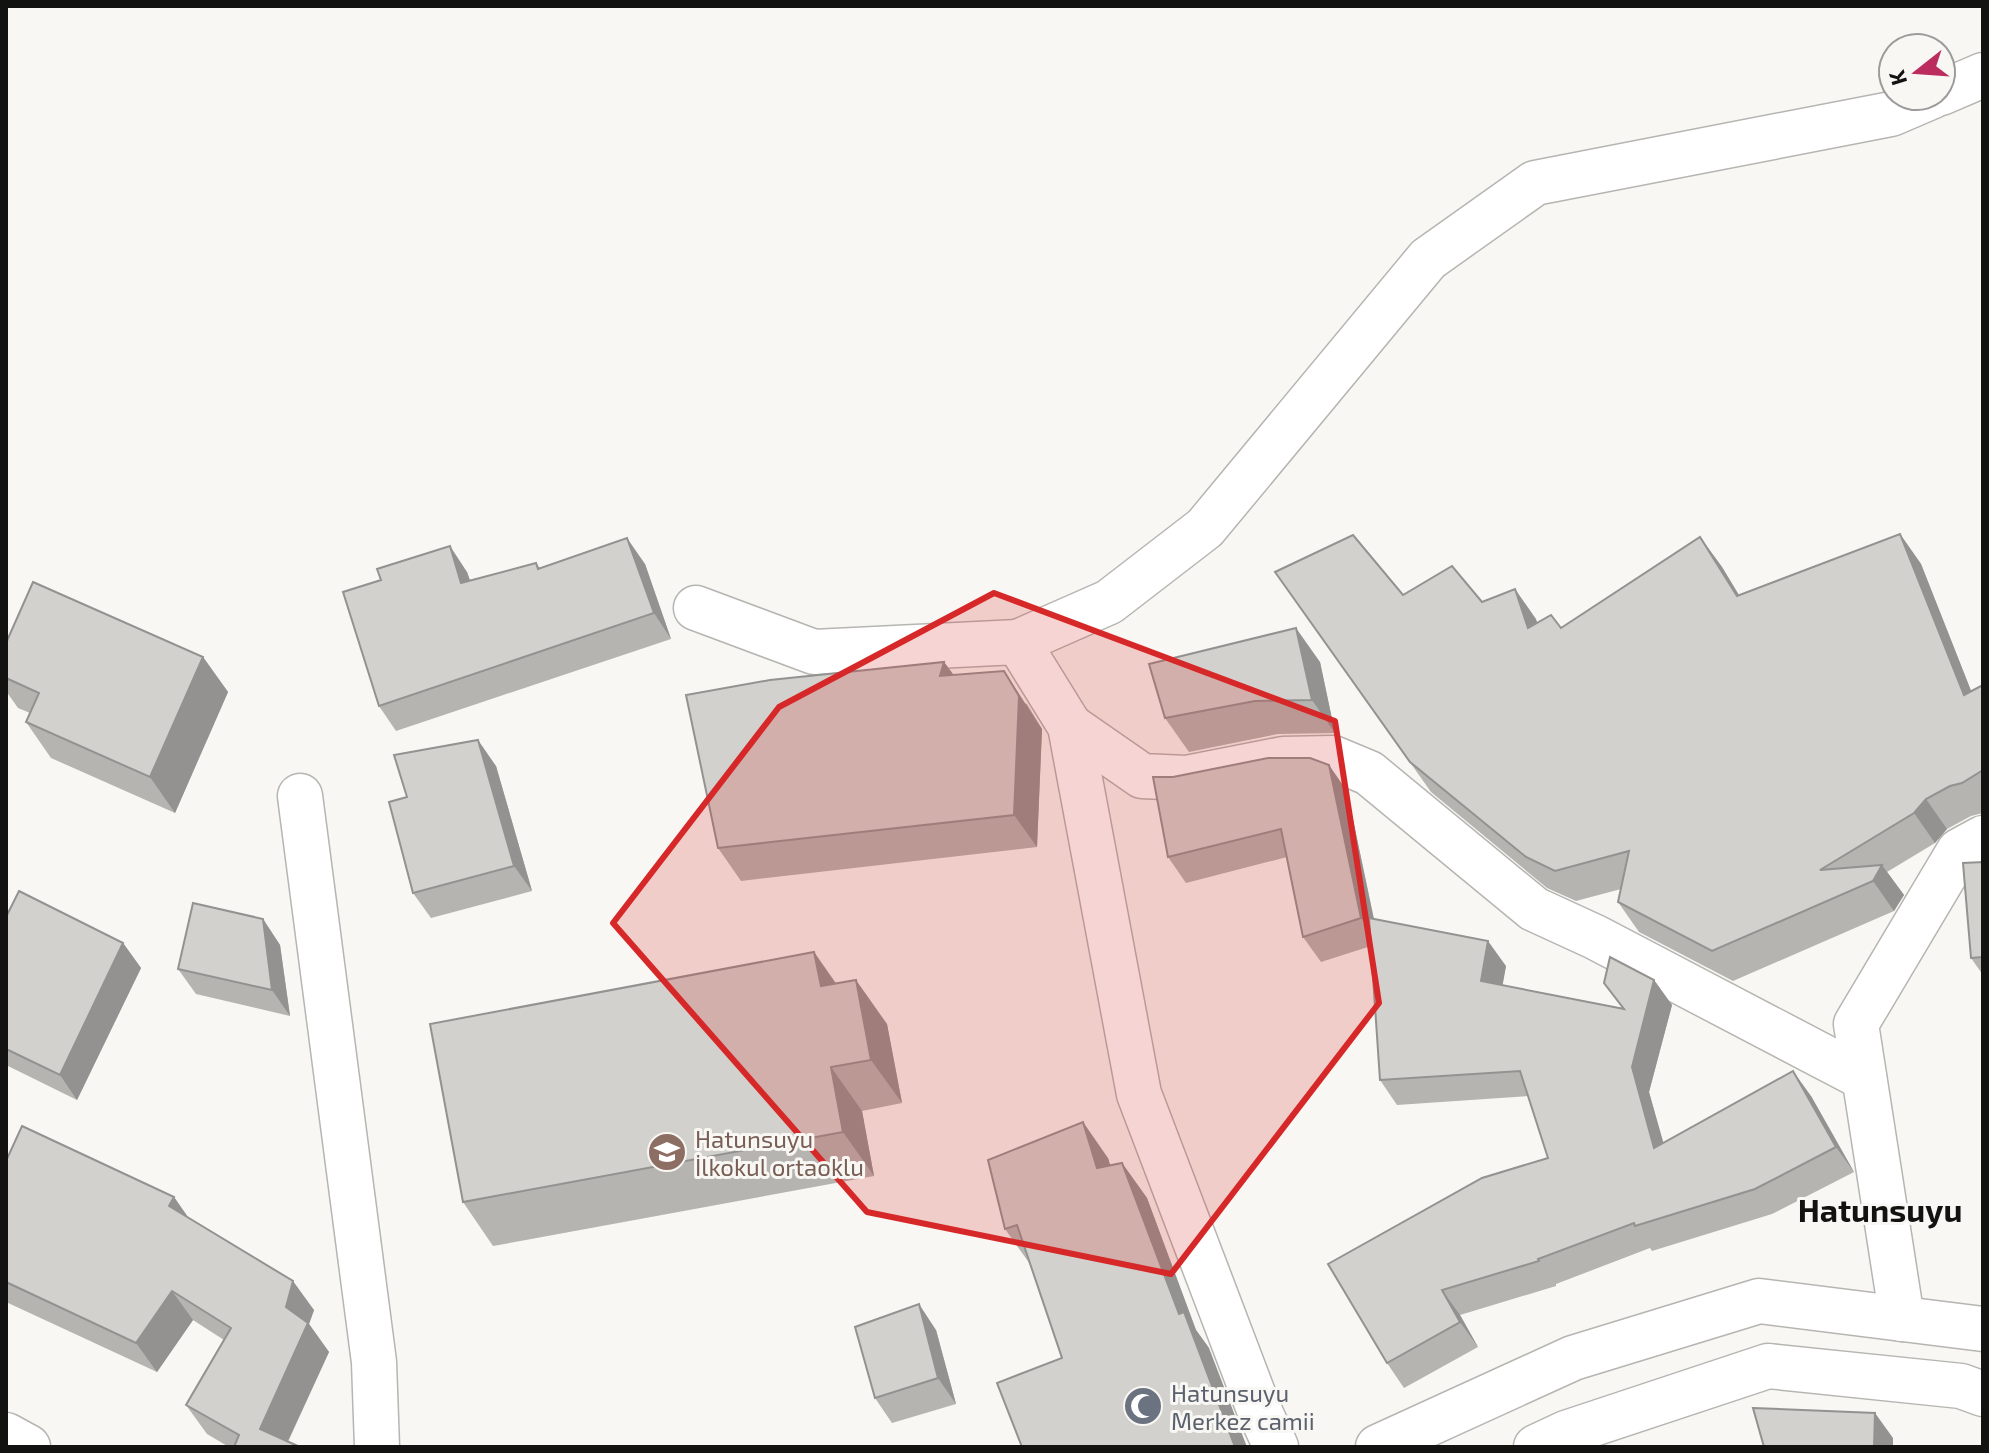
<svg xmlns="http://www.w3.org/2000/svg" width="1989" height="1453" font-family="'Exo 2',sans-serif">
<style>
.lines{fill:none;stroke-linecap:round;stroke-linejoin:round}
.minor-casing{stroke:#b6b5b1;stroke-width:47}
.minor{stroke:#fff;stroke-width:44}
.wall{fill:#b5b4b0}
.shaded-wall{fill:#939290}
.building{fill:#d2d1cd;stroke:#939290;stroke-width:2}
.marked{fill:#d62828;fill-opacity:0.2;stroke:#d62828;stroke-width:6;stroke-linejoin:round}
.labels{text-anchor:middle;dominant-baseline:central;stroke-width:6;stroke-linejoin:round;paint-order:stroke}
.education-label{font-size:24px;fill:#785e54;stroke:#f8f7f3;text-anchor:start}
.worship-label{font-size:24px;fill:#5b616d;stroke:#f8f7f3;text-anchor:start}
.district-label{font-size:32px;font-weight:bold;fill:#121211;stroke:#f8f7f3}
</style>
<rect width="100%" height="100%" fill="#f8f7f3"/>
<g class="lines">
<g class="minor-casing">
<g id="minor">
<polyline points="1941,93 1983,75"/>
<polyline points="696,608 814,652 1018,642 1070,726 1139,1094 1260,1412 1276,1447"/>
<polyline points="1018,642 1109,602 1205,528 1428,259 1535,183 1891,114 1933,96"/>
<polyline points="1070,726 1142,776 1186,778 1283,759 1333,758 1369,773 1534,909 1595,937 1864,1078"/>
<polyline points="300,796 374,1362 377,1447"/>
<polyline points="1902,1319 1856,1024 1959,851 1983,838"/>
<polyline points="6,1435 28,1447"/>
<polyline points="1378,1447 1573,1358 1759,1301 1983,1329"/>
<polyline points="1536,1447 1566,1433 1768,1366 1961,1386 1983,1394"/>
</g>
</g>
<use href="#minor" class="minor"/>
</g>
<g class="wall">
<polygon points="1900,534 1921,564 1971,691 1983,685 1983,813 1971,816 1947,829 1935,843 1887,872 1904,895 1894,911 1733,981 1639,932 1618,902 1621,889 1576,901 1547,888 1431,792 1275,572 1403,595 1482,602 1515,589 1537,623 1561,628 1700,537 1722,567 1739,595"/>
<polygon points="536,563 540,568 645,564 671,639 396,731 379,706 467,572 470,580"/>
<polygon points="6,643 203,657 228,692 175,813 51,758 26,722 30,713 18,708 6,691"/>
<polygon points="944,662 954,675 1027,704 1042,729 1037,847 741,881 718,848"/>
<polygon points="1320,662 1335,733 1278,734 1189,752 1165,718"/>
<polygon points="496,766 532,891 431,918 413,893 407,797"/>
<polygon points="1347,791 1374,919 1506,966 1502,985 1622,1008 1604,983 1654,980 1672,1005 1649,1092 1663,1143 1811,1096 1854,1172 1772,1214 1652,1251 1650,1248 1556,1284 1556,1286 1460,1315 1478,1347 1404,1388 1387,1363 1328,1264 1548,1158 1528,1096 1397,1105 1380,1080 1371,946 1321,962 1303,937 1287,857 1186,883 1168,857"/>
<polygon points="1983,862 1983,975 1971,958"/>
<polygon points="6,917 123,943 141,968 77,1100 6,1065"/>
<polygon points="263,919 280,945 290,1016 196,994 178,969"/>
<polygon points="814,952 836,983 887,1024 902,1103 862,1111 874,1176 493,1246 463,1202"/>
<polygon points="1108,1158 1110,1165 1122,1163 1147,1198 1196,1330 1209,1348 1062,1358 1030,1264 1005,1229"/>
<polygon points="6,1161 174,1197 188,1217 314,1310 309,1324 329,1352 288,1442 300,1447 229,1447 207,1434 186,1405 224,1340 193,1320 157,1372 6,1302"/>
<polygon points="936,1330 956,1404 892,1423 875,1398"/>
</g>
<g class="shaded-wall">
<polygon points="1900,534 1921,564 1983,721 1964,695"/>
<polygon points="1700,537 1722,567 1758,627 1737,596"/>
<polygon points="627,538 645,564 671,639 654,613"/>
<polygon points="450,546 467,572 479,608 461,583"/>
<polygon points="1515,589 1536,619 1549,658 1528,628"/>
<polygon points="1296,628 1320,662 1335,733 1312,700"/>
<polygon points="203,657 228,692 175,813 150,777"/>
<polygon points="944,662 967,694 940,676"/>
<polygon points="1004,671 1042,729 1037,847 1014,815"/>
<polygon points="478,740 496,766 532,891 514,866"/>
<polygon points="1329,765 1347,791 1379,944 1361,918"/>
<polygon points="1926,799 1947,829 1935,843 1914,813"/>
<polygon points="1882,865 1904,895 1894,911 1873,881"/>
<polygon points="263,919 280,945 290,1016 272,990"/>
<polygon points="1488,941 1506,966 1499,1006 1481,981"/>
<polygon points="123,943 141,968 77,1100 60,1075"/>
<polygon points="814,952 844,996 821,986"/>
<polygon points="856,980 887,1024 902,1103 871,1060"/>
<polygon points="1654,980 1672,1005 1649,1092 1672,1173 1654,1148 1632,1067"/>
<polygon points="831,1067 862,1111 874,1176 843,1132"/>
<polygon points="1793,1071 1811,1096 1854,1172 1836,1147"/>
<polygon points="1083,1122 1108,1158 1122,1204 1097,1168"/>
<polygon points="1122,1163 1147,1198 1196,1330 1209,1348 1247,1447 1235,1447 1179,1314"/>
<polygon points="174,1197 194,1226 169,1206"/>
<polygon points="293,1281 314,1310 309,1324 329,1352 285,1447 260,1429 286,1307"/>
<polygon points="1442,1290 1460,1315 1478,1347 1460,1322"/>
<polygon points="172,1291 193,1320 157,1372 136,1343"/>
<polygon points="919,1304 936,1330 956,1404 938,1378"/>
<polygon points="1875,1413 1893,1438 1893,1447 1874,1447"/>
</g>
<g class="building">
<polygon points="1900,534 1964,695 1983,685 1983,770 1962,783 1950,786 1926,799 1914,813 1820,870 1882,865 1873,881 1712,951 1618,902 1629,851 1555,871 1526,857 1410,762 1275,572 1353,535 1403,595 1452,566 1482,602 1515,589 1528,628 1551,615 1561,628 1700,537 1737,596"/>
<polygon points="627,538 654,613 379,706 343,592 381,580 377,569 450,546 461,583 536,563 538,569"/>
<polygon points="33,582 203,657 150,777 26,722 39,693 6,678 6,643"/>
<polygon points="1296,628 1312,700 1255,701 1165,718 1149,664"/>
<polygon points="944,662 940,676 1004,671 1019,696 1014,815 718,848 686,695 770,680"/>
<polygon points="478,740 514,866 413,893 389,802 407,797 394,755"/>
<polygon points="1268,758 1310,758 1329,765 1361,918 1303,937 1281,829 1168,857 1153,777 1173,777"/>
<polygon points="1983,862 1983,957 1971,958 1963,863"/>
<polygon points="19,891 123,943 60,1075 6,1049 6,917"/>
<polygon points="193,903 263,919 272,990 178,969"/>
<polygon points="1369,918 1488,941 1481,981 1624,1009 1604,983 1610,957 1654,980 1632,1067 1654,1148 1793,1071 1836,1147 1755,1189 1635,1226 1634,1223 1538,1259 1539,1261 1442,1290 1460,1322 1387,1363 1328,1264 1482,1178 1548,1158 1520,1071 1380,1080"/>
<polygon points="814,952 821,986 856,980 871,1060 831,1067 843,1132 463,1202 430,1024"/>
<polygon points="1083,1122 1097,1168 1122,1163 1179,1314 1184,1312 1235,1447 1022,1447 997,1383 1062,1358 1017,1225 1005,1229 988,1160"/>
<polygon points="22,1126 174,1197 169,1206 293,1281 286,1307 308,1323 260,1429 300,1447 234,1447 239,1435 186,1405 231,1328 172,1291 136,1343 6,1282 6,1161"/>
<polygon points="919,1304 938,1378 875,1398 855,1327"/>
<polygon points="1753,1408 1875,1413 1874,1447 1764,1447"/>
</g>
<path class="marked" d="M994 593 1335 721 1379 1003 1171 1274 867 1212 613 923 779 707Z"/>
<defs>
<g id="school-disc" transform="scale(2)"><circle r="9.5" fill="#8d6e63" stroke="#f8f7f3"/><path d="M0-5L7-2L0 1L-7-2ZM-4 1L0 2.5L4 1V4Q0 6-4 4Z" fill="#fff"/></g>
<g id="mosque-disc" transform="scale(2)"><circle r="9.5" fill="#6b7280" stroke="#f8f7f3"/><path d="M3.5-4.9A6 6 0 1 0 3.5 4.9A5 5 0 1 1 3.5-4.9Z" fill="#fff"/></g>
</defs>
<g fill-rule="evenodd">
<use href="#school-disc" x="667" y="1152"/>
<use href="#mosque-disc" x="1143" y="1406"/>
</g>
<g class="labels">
<g class="education-label">
<text x="695" y="1138">Hatunsuyu<tspan x="695" dy="28">İlkokul ortaoklu</tspan></text>
</g>
<g class="worship-label">
<text x="1171" y="1392">Hatunsuyu<tspan x="1171" dy="28">Merkez camii</tspan></text>
</g>
<g class="district-label">
<text x="1880" y="1209">Hatunsuyu</text>
</g>
</g>
<rect width="1989" height="1453" fill="none" stroke="#121211" stroke-width="16"/>
<g transform="translate(1917 72) rotate(253)"><circle r="38" fill="#f8f7f3" stroke="#9c9b99" stroke-width="2"/>
<path d="M0-6L14 30L0 20L-14 30Z" fill="#bb2d5e"/>
<text y="-12" font-size="22" font-weight="bold" text-anchor="middle" fill="#121211">K</text>
</g>
</svg>
